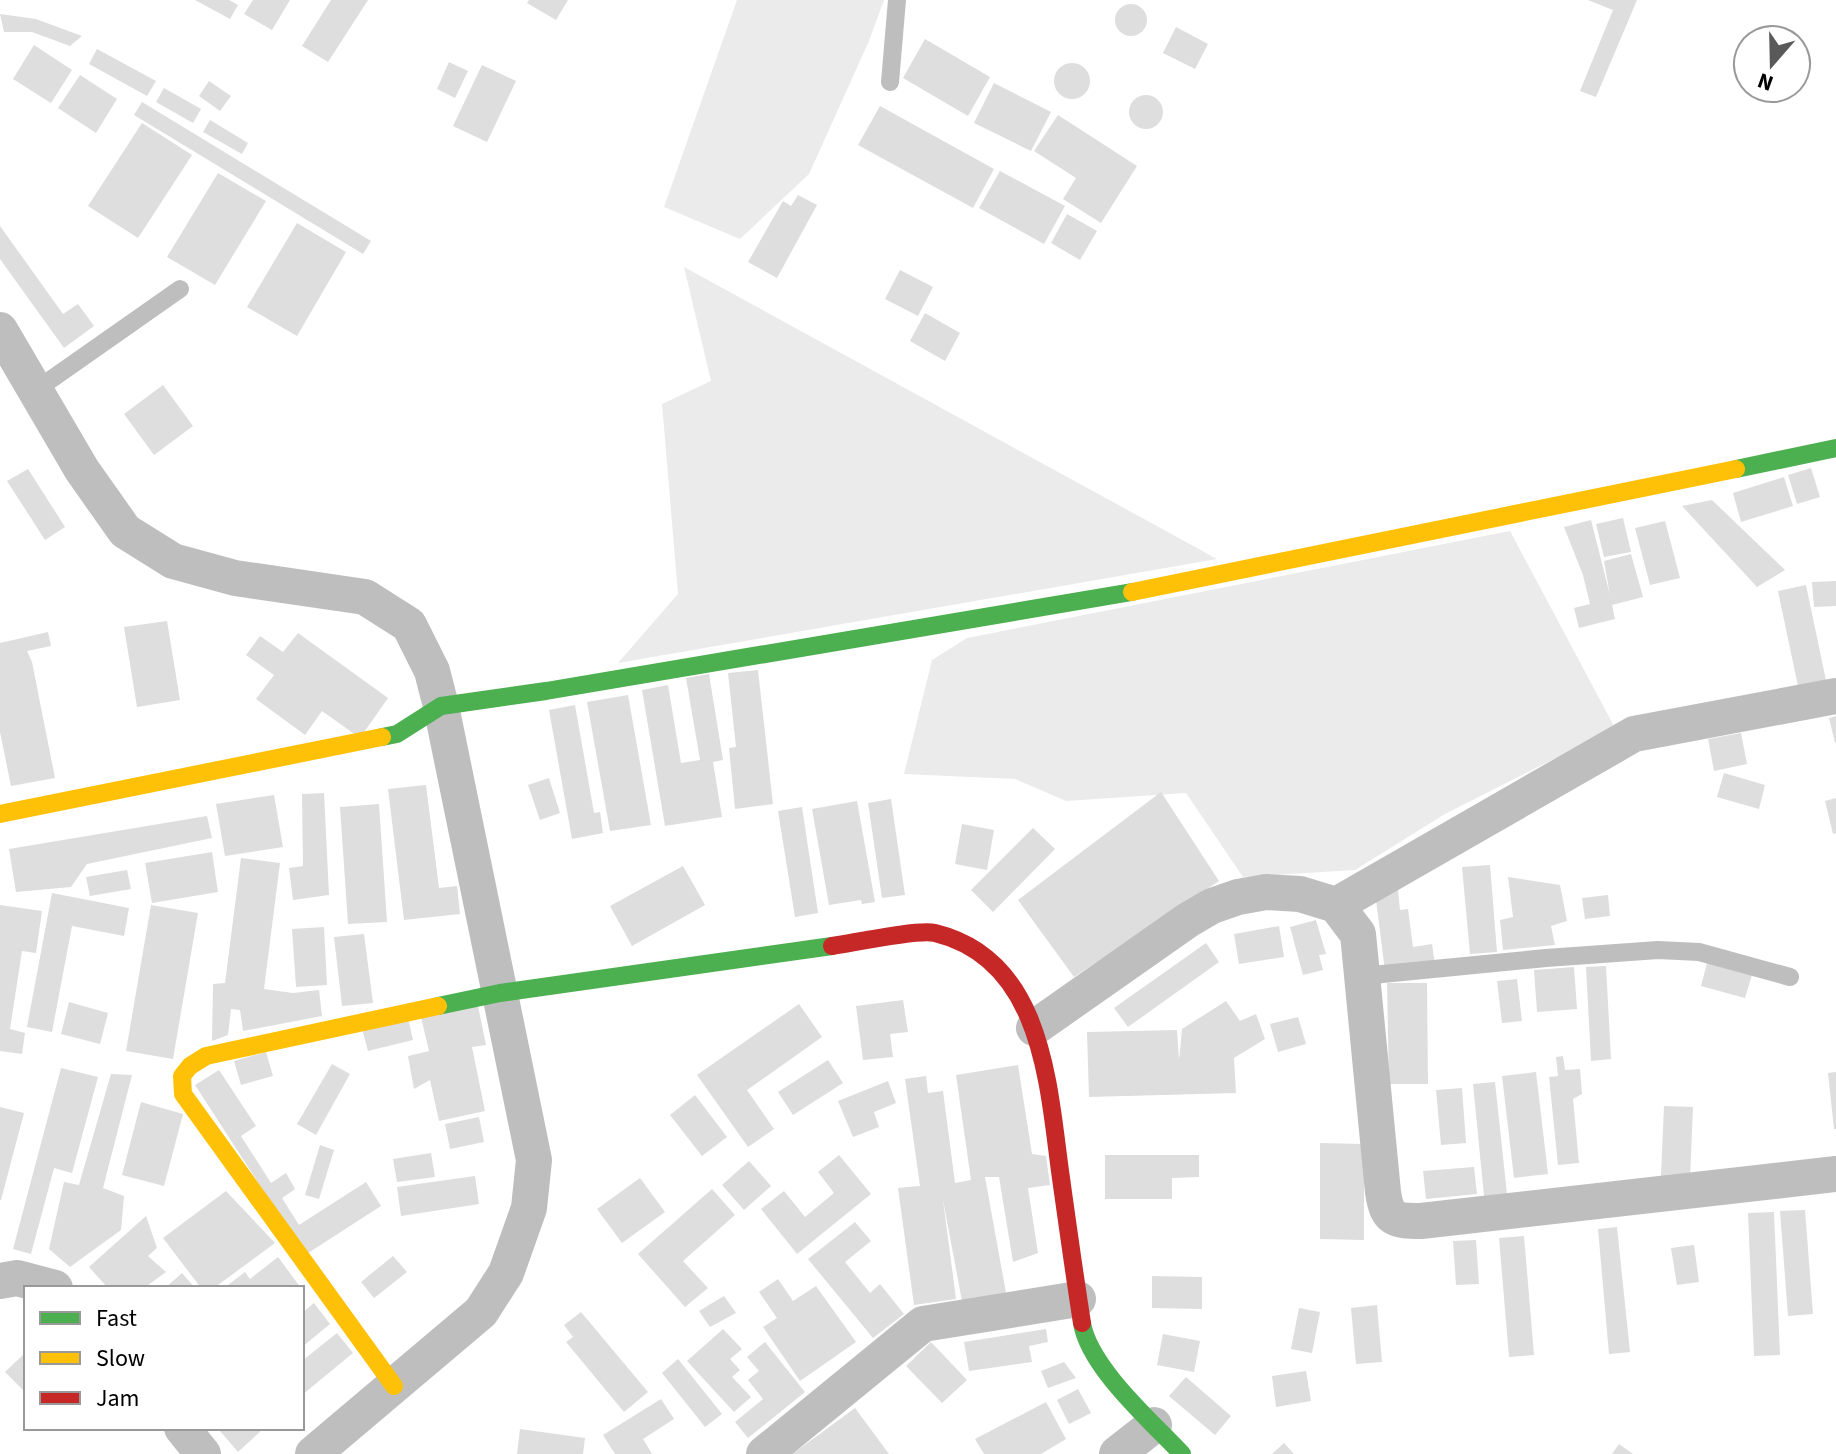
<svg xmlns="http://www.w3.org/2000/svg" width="1836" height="1454" font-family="'Source Sans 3',sans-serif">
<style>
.green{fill:#ebebeb}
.building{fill:#dedede}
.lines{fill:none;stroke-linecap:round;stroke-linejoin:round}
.lane{stroke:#bebebe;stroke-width:18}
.street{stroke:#bebebe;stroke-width:36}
.fast{stroke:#4caf50;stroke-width:18}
.slow{stroke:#ffc107;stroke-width:18}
.jam{stroke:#c62828;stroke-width:18}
</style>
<rect width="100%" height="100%" fill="#fff"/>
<g class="green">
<polygon points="737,0 884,0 869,41 809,174 740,239 664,207"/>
<polygon points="684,267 1217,559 618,663 678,594 662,404 711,381"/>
<polygon points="1510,531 1615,728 1445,814 1355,870 1243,877 1186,793 1066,801 1015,779 904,774 932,660 967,638"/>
</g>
<g class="building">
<polygon points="195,0 229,0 238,5 230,19"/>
<polygon points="253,0 290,0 272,30 244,14"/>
<polygon points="331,0 368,0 328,62 302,46"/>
<polygon points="529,0 568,0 556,20 527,3"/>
<polygon points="1588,0 1637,0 1596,97 1580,91 1613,10"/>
<circle cx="1131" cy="20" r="16"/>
<polygon points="0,14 36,19 82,36 70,46 32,32 4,32"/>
<polygon points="1176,27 1208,44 1195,69 1163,53"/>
<polygon points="925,39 990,77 968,116 903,78"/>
<polygon points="34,45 72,70 51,103 13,79"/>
<polygon points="97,49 156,81 147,96 89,64"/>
<polygon points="449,62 468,71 455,98 437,89"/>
<circle cx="1072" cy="81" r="18"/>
<polygon points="482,65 516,81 487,142 453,126"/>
<polygon points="80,75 117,99 96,133 58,108"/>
<polygon points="209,81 231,96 220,111 199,96"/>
<polygon points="994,83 1051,112 1031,151 974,123"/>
<polygon points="164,88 201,109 193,123 156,102"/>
<circle cx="1146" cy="112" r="17"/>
<polygon points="142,102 371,241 363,254 134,115"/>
<polygon points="880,106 994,169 973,208 858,145"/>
<polygon points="1058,115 1137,166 1101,223 1063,199 1076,178 1034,151"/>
<polygon points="210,120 248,143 242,154 203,132"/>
<polygon points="142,123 192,155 138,238 88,206"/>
<polygon points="1000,171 1065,206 1044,244 979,208"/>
<polygon points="218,173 266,201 215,285 167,257"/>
<polygon points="798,195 817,205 777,278 748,262 783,201 791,206"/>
<polygon points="1067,214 1097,231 1080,260 1051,243"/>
<polygon points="297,223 346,252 297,336 247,307"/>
<polygon points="0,226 63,314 78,304 94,326 64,348 0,259"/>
<polygon points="900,270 933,287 918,316 885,299"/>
<polygon points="925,313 960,333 945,361 910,341"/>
<polygon points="163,385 193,426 154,455 124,414"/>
<polygon points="1811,468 1820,497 1797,504 1788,475"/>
<polygon points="28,469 65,527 45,540 7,481"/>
<polygon points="1784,477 1793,506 1741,522 1733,493"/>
<polygon points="1712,500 1785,570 1757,587 1682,506"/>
<polygon points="1623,518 1631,552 1604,557 1596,524"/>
<polygon points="1591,520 1610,595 1604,561 1631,554 1643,597 1612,605 1615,619 1579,628 1574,608 1590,604 1583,575 1564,527"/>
<polygon points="1665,521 1680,578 1650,585 1635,528"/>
<polygon points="1836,581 1836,606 1814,607 1812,582"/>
<polygon points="1806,585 1827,685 1799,691 1778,591"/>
<polygon points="167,621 180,700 137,707 124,627"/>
<polygon points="48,632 51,646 27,651 32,662 55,778 11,786 0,732 0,643"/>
<polygon points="298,633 388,698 360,738 322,711 305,735 256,699 274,675 246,655 260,636 283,652"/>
<polygon points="758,670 773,804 735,809 729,748 736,747 728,673"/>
<polygon points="709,674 723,760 713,762 722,817 665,826 642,690 668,685 681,763 700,760 686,678"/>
<polygon points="628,695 651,825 610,831 587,702"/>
<polygon points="575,705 594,813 600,812 603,833 572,839 549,710"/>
<polygon points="1836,716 1836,742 1835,743 1829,718"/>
<polygon points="1741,733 1747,764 1714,771 1708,739"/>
<polygon points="1724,773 1765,785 1759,809 1717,797"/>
<polygon points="549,778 560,813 540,820 528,785"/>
<polygon points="426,785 439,888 457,886 460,914 404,920 388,789"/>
<polygon points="1161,792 1219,881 1074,977 1018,900"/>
<polygon points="324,793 329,895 293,900 289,868 303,866 302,794"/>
<polygon points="274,795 283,847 225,856 216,804"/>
<polygon points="1836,798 1836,833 1833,834 1825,801"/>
<polygon points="891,799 905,895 882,898 868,803"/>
<polygon points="857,801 875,902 862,904 861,900 829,905 812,809"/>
<polygon points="379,804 387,922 348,924 340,807"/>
<polygon points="802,807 818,913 795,917 778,811"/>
<polygon points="207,816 212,838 87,864 71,887 16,892 9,849"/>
<polygon points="962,824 994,830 987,870 955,864"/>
<polygon points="1033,828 1055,849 993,912 971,890"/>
<polygon points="212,852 218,892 152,903 145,863"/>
<polygon points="241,858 280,863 264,989 293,993 319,990 322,1016 243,1031 240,1010 231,1009 228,1035 212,1041 213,984 225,983"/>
<polygon points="1490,865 1497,952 1470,954 1462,867"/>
<polygon points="683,866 705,905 632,946 610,906"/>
<polygon points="127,870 131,889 90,896 86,877"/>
<polygon points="1508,877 1560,885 1567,921 1551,926 1555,945 1503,950 1500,920 1513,917"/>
<polygon points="1398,890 1400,910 1408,909 1413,947 1432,944 1435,965 1385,971 1375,892"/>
<polygon points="52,893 129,908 124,936 72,926 52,1032 27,1027"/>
<polygon points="1608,895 1610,916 1585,919 1582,898"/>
<polygon points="0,905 42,911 36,953 22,951 10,1029 25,1033 22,1054 0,1051"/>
<polygon points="151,905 198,913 173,1059 126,1051"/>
<polygon points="1316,920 1326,954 1319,955 1323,970 1303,975 1290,927"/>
<polygon points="1279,926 1284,957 1239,964 1234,934"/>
<polygon points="324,927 327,985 296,987 292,929"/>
<polygon points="364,934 373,1003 342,1006 334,937"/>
<polygon points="1206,943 1219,962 1128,1027 1114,1008"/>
<polygon points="1707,963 1752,975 1745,998 1701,986"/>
<polygon points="1606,966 1611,1059 1591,1061 1586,967"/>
<polygon points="1574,967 1577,1009 1537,1012 1534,970"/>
<polygon points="1517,979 1522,1021 1502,1023 1497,981"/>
<polygon points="1387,983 1427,983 1428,1084 1389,1084"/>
<polygon points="903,1000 908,1032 890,1034 893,1057 863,1060 856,1006"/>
<polygon points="477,1001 486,1045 472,1047 485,1111 439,1121 430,1080 414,1089 408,1056 429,1051 420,1013"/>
<polygon points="1226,1001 1240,1021 1256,1014 1265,1039 1234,1058 1236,1093 1089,1097 1087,1032 1177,1030 1179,1060 1182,1029"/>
<polygon points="69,1002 108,1013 100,1044 61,1034"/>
<polygon points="799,1004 822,1037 747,1090 774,1129 748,1147 697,1075"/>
<polygon points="407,1014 413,1040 368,1051 361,1025"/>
<polygon points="1298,1017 1306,1044 1278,1052 1270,1024"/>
<polygon points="266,1052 273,1076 241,1085 234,1061"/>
<polygon points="1563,1056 1565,1070 1580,1069 1582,1094 1573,1099 1579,1163 1558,1165 1549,1077 1558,1076 1556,1057"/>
<polygon points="828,1060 843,1083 793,1115 778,1092"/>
<polygon points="332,1064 350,1074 316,1135 297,1124"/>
<polygon points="1018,1065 1032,1154 1046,1156 1050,1185 1028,1188 1038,1253 1013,1262 999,1177 985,1177 1006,1293 962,1301 943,1200 956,1299 914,1305 898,1188 920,1186 905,1079 926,1076 928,1093 943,1091 955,1183 971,1180 956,1075"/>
<polygon points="61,1068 98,1077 72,1173 54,1168 31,1254 13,1249"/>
<polygon points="219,1070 256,1126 241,1136 271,1183 286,1173 295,1189 282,1198 299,1225 366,1182 381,1206 305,1255 195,1085"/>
<polygon points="1536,1072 1548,1174 1514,1178 1502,1076"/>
<polygon points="1836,1072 1836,1129 1834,1129 1828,1073"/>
<polygon points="111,1074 132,1075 103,1188 124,1196 121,1230 70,1267 49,1249 64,1182 79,1185"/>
<polygon points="888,1081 896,1103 874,1112 879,1127 853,1137 838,1101"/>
<polygon points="1495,1082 1507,1194 1484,1196 1473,1084"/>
<polygon points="1462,1088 1466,1143 1441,1145 1436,1090"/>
<polygon points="695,1095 727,1137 702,1156 670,1115"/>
<polygon points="141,1102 183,1114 164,1186 122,1175"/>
<polygon points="1664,1106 1693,1107 1690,1178 1661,1176"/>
<polygon points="0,1107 24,1113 1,1200 0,1200"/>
<polygon points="479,1117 484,1142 450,1149 445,1124"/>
<polygon points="1320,1143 1364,1144 1364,1240 1320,1239"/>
<polygon points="320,1145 334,1150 319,1199 305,1195"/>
<polygon points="431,1153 435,1177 397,1182 393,1159"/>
<polygon points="839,1155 871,1194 797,1254 761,1209 784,1191 805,1217 834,1193 818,1172"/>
<polygon points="1105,1155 1199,1155 1199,1177 1172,1178 1172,1199 1105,1199"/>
<polygon points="749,1161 771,1186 744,1210 722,1185"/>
<polygon points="1474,1167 1477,1194 1426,1199 1423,1171"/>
<polygon points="475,1176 479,1204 401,1216 397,1187"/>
<polygon points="640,1178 665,1212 622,1243 597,1209"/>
<polygon points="712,1189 735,1215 683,1261 708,1288 685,1307 638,1254"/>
<polygon points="226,1191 275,1243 214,1288 201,1288 163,1238"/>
<polygon points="1805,1210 1813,1314 1788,1316 1780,1211"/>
<polygon points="1774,1212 1780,1355 1754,1356 1748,1213"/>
<polygon points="146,1216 157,1248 148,1256 166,1272 144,1288 108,1288 89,1267"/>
<polygon points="855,1222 871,1241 845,1262 870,1293 880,1284 904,1314 873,1338 808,1259"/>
<polygon points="1617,1227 1630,1352 1609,1354 1598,1229"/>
<polygon points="1524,1236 1534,1355 1509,1357 1499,1238"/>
<polygon points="1476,1240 1479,1284 1456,1285 1453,1241"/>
<polygon points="1694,1245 1699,1282 1677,1285 1671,1248"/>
<polygon points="393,1256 407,1272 374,1298 361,1282"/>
<polygon points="278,1257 301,1288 224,1288 245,1272 250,1279"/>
<polygon points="182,1273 195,1288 165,1288"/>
<polygon points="1152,1276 1202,1277 1202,1309 1152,1308"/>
<polygon points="778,1279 793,1301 816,1286 856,1342 800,1381 763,1327 777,1318 759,1292"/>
<polygon points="724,1296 736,1313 710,1327 699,1311"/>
<polygon points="314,1303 330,1324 302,1347 302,1313"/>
<polygon points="1377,1305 1382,1362 1356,1364 1351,1308"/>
<polygon points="1299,1308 1320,1312 1312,1353 1291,1349"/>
<polygon points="581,1312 648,1392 624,1412 566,1342 573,1337 564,1325"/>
<polygon points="723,1329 742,1349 730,1359 740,1370 732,1377 751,1397 734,1412 687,1361"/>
<polygon points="1046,1329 1048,1342 1029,1346 1032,1362 969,1371 964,1342"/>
<polygon points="337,1333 353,1353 302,1395 302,1361"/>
<polygon points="1163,1334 1200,1341 1194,1372 1157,1365"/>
<polygon points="765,1342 805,1392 748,1438 735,1422 763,1399 748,1380 759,1371 747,1357"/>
<polygon points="931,1342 967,1380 942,1403 906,1366"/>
<polygon points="26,1352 26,1393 5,1372"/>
<polygon points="678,1359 722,1414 705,1427 662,1373"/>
<polygon points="1064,1362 1076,1378 1048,1388 1041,1371"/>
<polygon points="1306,1371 1311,1401 1276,1407 1272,1376"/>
<polygon points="1186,1377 1231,1416 1215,1435 1169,1396"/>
<polygon points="1078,1389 1091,1413 1069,1424 1057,1400"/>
<polygon points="661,1399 674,1419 643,1439 652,1454 615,1454 603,1435"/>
<polygon points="1046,1402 1066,1439 1041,1454 984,1454 975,1439"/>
<polygon points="855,1408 889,1454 792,1454 817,1436"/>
<polygon points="223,1428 264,1428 238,1452 220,1431"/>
<polygon points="520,1429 585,1438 583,1454 517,1454"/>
<polygon points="1284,1443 1294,1454 1272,1454"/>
<polygon points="1619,1444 1633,1454 1612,1454"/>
</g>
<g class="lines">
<g class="lane">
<polyline points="890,82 897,0"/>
<polyline points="36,390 180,289"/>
<polyline points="1362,976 1546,958 1658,950 1699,952 1790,977"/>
</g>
<g class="street">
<polyline points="0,330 82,470 125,531 173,561 235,578 365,597 409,625 432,671 441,706 534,1160 529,1208 506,1273 481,1312 313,1454"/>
<polyline points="1336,905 1634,734 1836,696"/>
<path d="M1034 1028 1188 920 1212 906 1238 897 1266 892 1300 894 1336 905 1358 934 1383 1192C1387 1220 1395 1221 1421 1221L1836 1174"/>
<polyline points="0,1281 17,1278 55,1288"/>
<polyline points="182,1428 203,1454"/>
<polyline points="764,1454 923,1324 1078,1299"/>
<polyline points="1117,1454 1154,1425"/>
</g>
<g class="fast">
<polyline points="1736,469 1836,448"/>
<polyline points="382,737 397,734 441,706 546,691 1132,592"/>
<polyline points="438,1006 500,993 832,946"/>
<path d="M1082 1323C1089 1367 1151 1421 1182 1454"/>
</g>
<g class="slow">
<polyline points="1132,592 1736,469"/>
<polyline points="0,814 382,737"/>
<polyline points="394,1386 183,1094 182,1076 190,1066 206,1056 438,1006"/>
</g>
<path class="jam" d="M832 946C853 943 918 929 935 933 1042 959 1048 1082 1060 1171 1067 1221 1074 1272 1082 1323"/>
</g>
<rect x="24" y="1286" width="280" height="144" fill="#ffffff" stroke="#999999" stroke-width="2"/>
<rect x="40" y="1312" width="40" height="12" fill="#4caf50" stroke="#999999" stroke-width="2"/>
<text x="96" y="1326" font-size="24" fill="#000000">Fast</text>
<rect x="40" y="1352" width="40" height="12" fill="#ffc107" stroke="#999999" stroke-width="2"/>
<text x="96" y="1366" font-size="24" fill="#000000">Slow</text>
<rect x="40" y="1392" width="40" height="12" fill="#c62828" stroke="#999999" stroke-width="2"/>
<text x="96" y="1406" font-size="24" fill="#000000">Jam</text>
<g transform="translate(1772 64) rotate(200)"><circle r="38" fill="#ffffff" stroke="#999999" stroke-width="2"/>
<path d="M0-6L14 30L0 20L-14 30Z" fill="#595959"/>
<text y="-12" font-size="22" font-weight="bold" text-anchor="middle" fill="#000000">N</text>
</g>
</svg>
